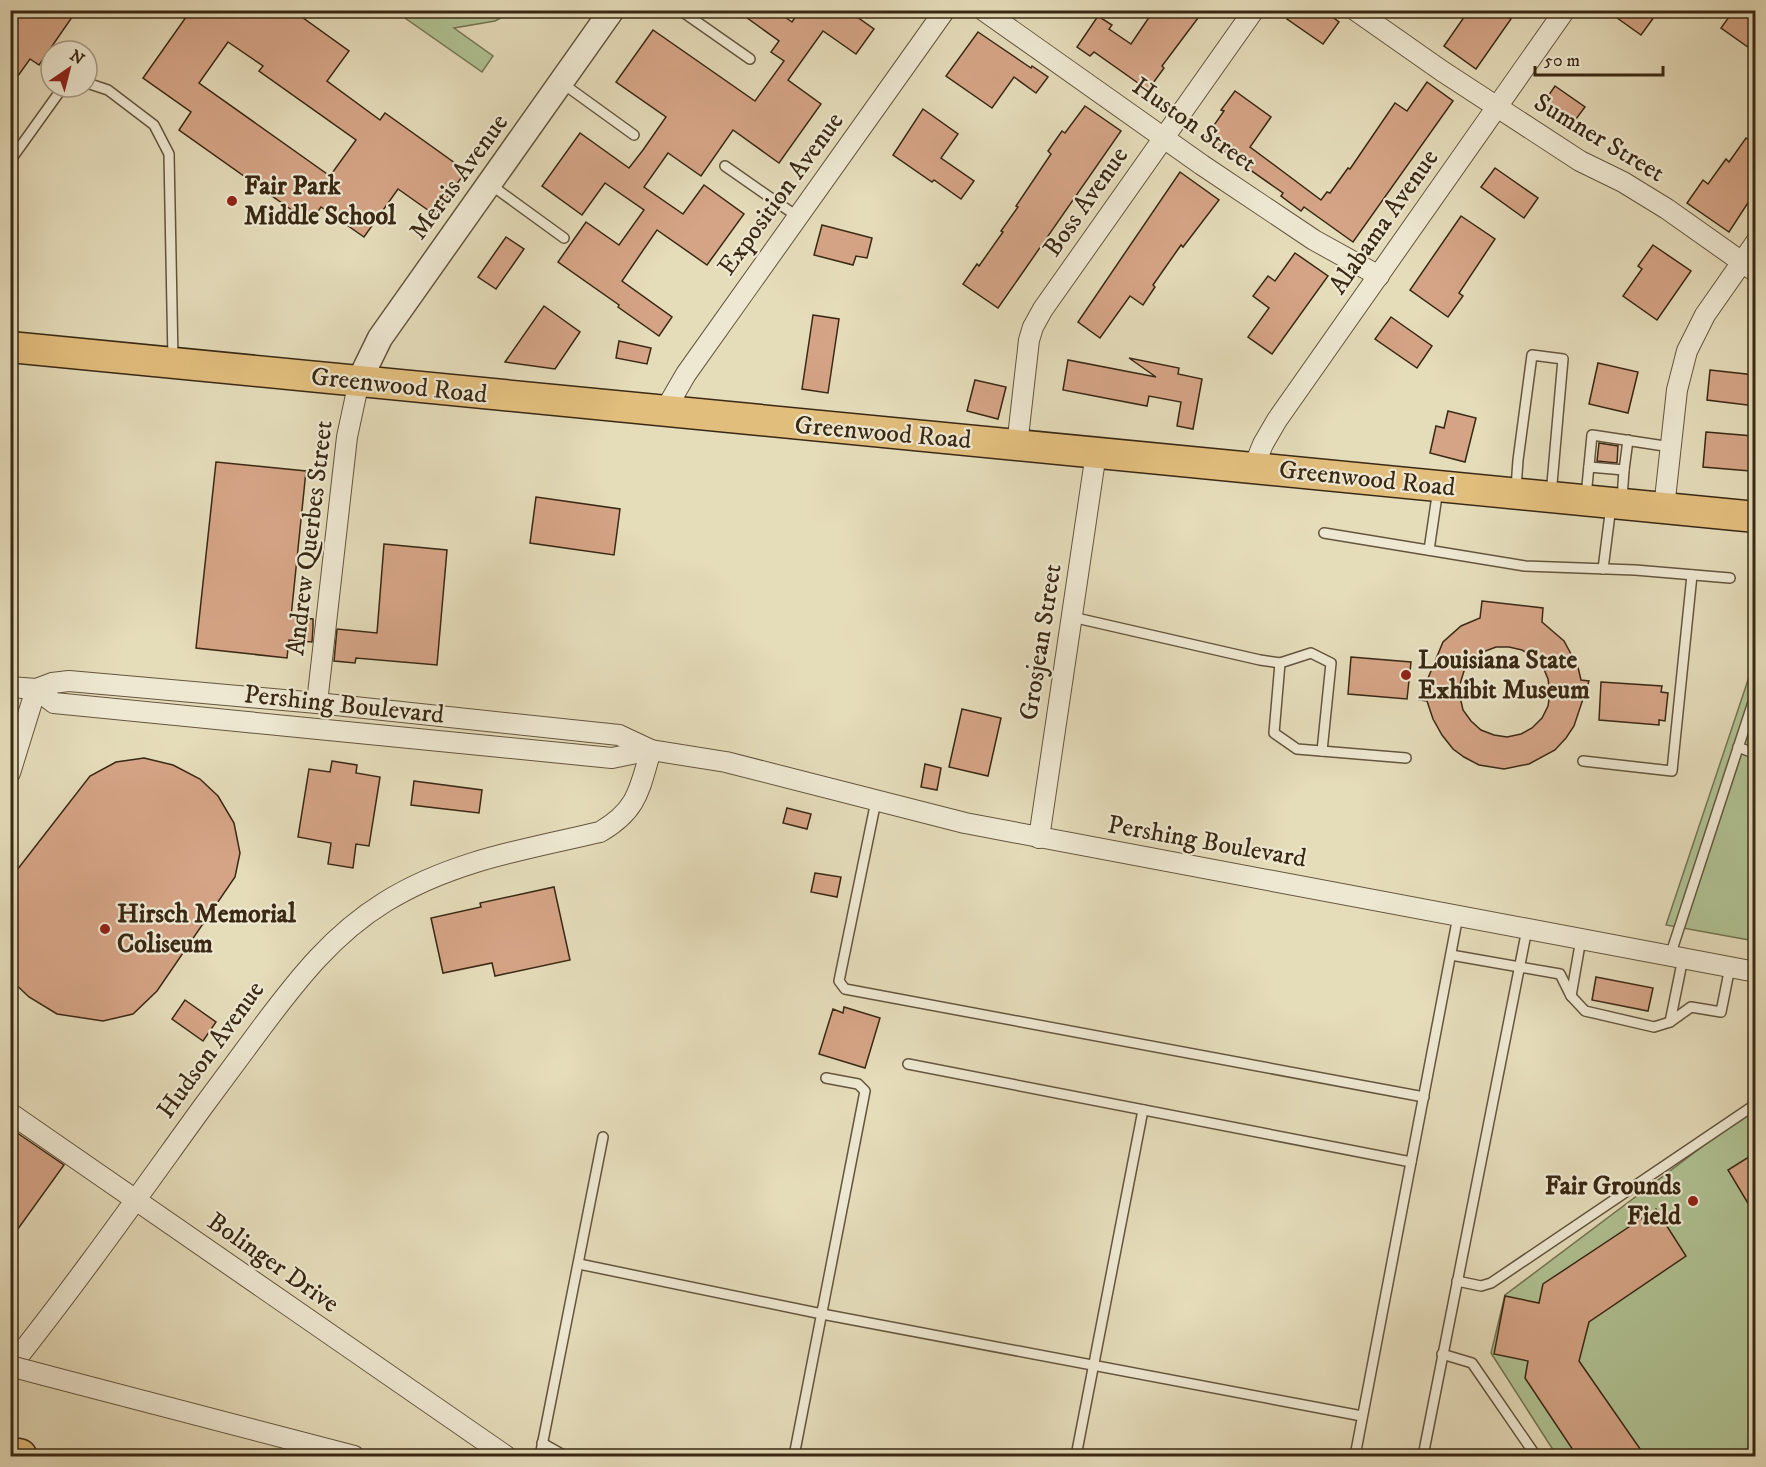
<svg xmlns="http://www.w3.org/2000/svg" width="1766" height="1467" font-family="'IM FELL DW Pica',serif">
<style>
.green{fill:#b0c293;stroke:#747553;stroke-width:1.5}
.building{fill:#d5a486;stroke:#392813;stroke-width:1.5;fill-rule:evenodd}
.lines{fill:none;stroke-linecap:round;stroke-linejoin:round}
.service-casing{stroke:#64553d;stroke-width:12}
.minor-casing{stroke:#64553d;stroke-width:22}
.tertiary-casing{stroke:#64553d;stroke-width:27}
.primary-casing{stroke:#392813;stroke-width:33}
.motorway-casing{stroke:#392813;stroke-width:36}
.service{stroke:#eee8d2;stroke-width:9}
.minor{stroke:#eee8d2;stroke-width:20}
.tertiary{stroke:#eee8d2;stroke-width:24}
.primary{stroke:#e2be7d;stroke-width:30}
.motorway{stroke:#e2be7d;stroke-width:33}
.minor-bridge-casing{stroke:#64553d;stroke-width:22;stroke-linecap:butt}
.minor-bridge{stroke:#eee8d2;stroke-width:20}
.poi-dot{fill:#8f2418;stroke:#eee8d2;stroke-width:2}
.labels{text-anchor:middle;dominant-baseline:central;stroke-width:4.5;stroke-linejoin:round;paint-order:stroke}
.street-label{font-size:26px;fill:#392813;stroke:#eee8d2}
.poi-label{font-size:26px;font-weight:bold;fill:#392813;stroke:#eee8d2;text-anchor:start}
</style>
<rect width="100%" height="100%" fill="#e5dcba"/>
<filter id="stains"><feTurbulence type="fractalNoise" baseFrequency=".00333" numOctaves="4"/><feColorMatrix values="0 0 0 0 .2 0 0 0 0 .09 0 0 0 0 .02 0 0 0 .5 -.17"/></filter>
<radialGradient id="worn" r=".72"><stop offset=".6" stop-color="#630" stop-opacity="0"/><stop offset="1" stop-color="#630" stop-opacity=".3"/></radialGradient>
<g class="green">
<polygon points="395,11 514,11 495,21 454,28 493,56 482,72"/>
<polygon points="1755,659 1755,941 1666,925"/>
<polygon points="1755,1107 1755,1456 1557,1456 1491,1353 1505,1295"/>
</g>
<g class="building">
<polygon points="10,10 77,10 39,65 30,59 10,87"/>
<path d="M191 10H292L349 51 327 81 380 120 385 113 466 171 435 215 398 189 364 237 321 207 310 223 179 130 191 112 143 78ZM228 42 263 66 259 71 356 140 330 176 199 83Z"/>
<polygon points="736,10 775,10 792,22 800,10 847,10 874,29 856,54 823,31 788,80 821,104 779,163 733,130 701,176 668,153 644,187 683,214 704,185 744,214 707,265 657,230 622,281 672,317 659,336 618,307 619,305 558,262 586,222 619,245 644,210 605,183 582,215 542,186 580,133 629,168 643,150 666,117 616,82 653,30 755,101 784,61 771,52 779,41"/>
<polygon points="1154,10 1204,10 1162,66 1164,68 1148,90 1094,52 1090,56 1077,47 1098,16 1112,25 1109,29 1131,44"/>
<polygon points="1293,10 1323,10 1339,22 1323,44 1287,19"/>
<polygon points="1469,10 1499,10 1511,19 1476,69 1444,46"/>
<polygon points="1606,10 1646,10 1654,17 1641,35"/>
<polygon points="1734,10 1742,10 1755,20 1755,52 1721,28"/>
<polygon points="978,32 1031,68 1032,66 1048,77 1036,93 1014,77 992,108 946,76"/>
<polygon points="1427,82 1453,101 1353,242 1304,207 1301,211 1281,196 1283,193 1205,138 1224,111 1221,110 1235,91 1271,117 1250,147 1321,200 1327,192 1330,193 1348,168 1350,169 1395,103 1407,111"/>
<polygon points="1555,86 1585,107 1573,123 1544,102"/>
<polygon points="1085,106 1121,131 998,308 963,284 977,264 979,266 1003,232 1001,231 1018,207 1016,206 1051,154 1048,151 1062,131 1065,133"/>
<polygon points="923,109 958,134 941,158 974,181 961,199 934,180 932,182 893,155"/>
<polygon points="1746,138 1755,145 1755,192 1729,232 1687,203 1703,180 1708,184 1726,159 1729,162"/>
<polygon points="1495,168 1538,198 1524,218 1481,187"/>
<polygon points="1180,172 1219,200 1183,247 1181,245 1153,285 1155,287 1143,305 1130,296 1100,338 1078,322"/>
<polygon points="1461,216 1495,239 1459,293 1463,296 1448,317 1410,290"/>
<polygon points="822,225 872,238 867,258 856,256 853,265 814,255"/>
<polygon points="506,237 524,249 496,289 478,277"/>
<polygon points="1653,245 1691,271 1657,320 1623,296 1642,269 1638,266"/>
<polygon points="1295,253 1328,276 1272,354 1248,337 1269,308 1253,296 1268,276 1275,281"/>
<polygon points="544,306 580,332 555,369 505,362"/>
<polygon points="813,315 839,319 828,393 802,389"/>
<polygon points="1391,317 1432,346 1417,368 1375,339"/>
<polygon points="619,341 651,348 647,364 616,358"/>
<polygon points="1129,358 1179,368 1178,374 1202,379 1193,429 1177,426 1181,402 1149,396 1147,406 1063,390 1068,360 1156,377"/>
<polygon points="1598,363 1638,372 1628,413 1589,404"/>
<polygon points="1710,370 1755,375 1755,406 1707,400"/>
<polygon points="975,380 1006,387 998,419 967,411"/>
<polygon points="1448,411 1476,418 1465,462 1430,453 1436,426 1444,428"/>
<polygon points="1706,432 1753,436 1750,471 1703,467"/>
<polygon points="1599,443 1618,446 1617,463 1597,461"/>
<polygon points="216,462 306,471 291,617 313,619 313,627 312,642 289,640 287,658 196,648"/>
<polygon points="536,497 620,509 614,555 530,543"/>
<polygon points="384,544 447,550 437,665 356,658 355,663 334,661 337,629 377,633"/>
<path d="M1482 601 1543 608 1542 622 1564 641 1578 667 1581 680 1589 681 1574 726 1566 738 1555 750 1529 764 1504 769 1479 765 1464 757 1453 749 1442 735 1433 719 1427 701 1419 700 1443 642 1461 626 1480 618ZM1496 647H1509L1522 650 1534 657 1543 667 1548 679 1550 693 1548 706 1542 718 1532 728 1521 734 1507 737 1494 735 1481 730 1471 721 1463 710 1460 697V684L1464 671 1472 660 1483 652Z"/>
<polygon points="1351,657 1411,662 1407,699 1348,694"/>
<polygon points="1601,682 1662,686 1661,692 1668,693 1665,721 1659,720 1659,725 1599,720"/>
<polygon points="962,709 1001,718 988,776 949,767"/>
<polygon points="144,758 173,765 200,779 218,796 234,823 240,853 235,877 157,991 133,1014 103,1021 57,1014 29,997 10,979 10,879 90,776 116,762"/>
<polygon points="332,761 357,765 356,773 380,777 369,846 356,844 353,868 328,864 331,843 298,837 309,769 330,772"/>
<polygon points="925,764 941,768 937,790 921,787"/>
<polygon points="414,781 482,790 479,813 411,805"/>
<polygon points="787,808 811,814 807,829 783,823"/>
<polygon points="815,873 841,877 837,897 811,892"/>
<polygon points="554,887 570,960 495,976 492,963 443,973 431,918 481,907 480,903"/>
<polygon points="1596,977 1653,988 1648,1011 1592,1000"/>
<polygon points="185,1000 216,1022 203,1041 172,1019"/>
<polygon points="844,1007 880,1018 865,1068 819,1054 833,1009 843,1013"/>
<polygon points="10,1128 64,1165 10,1240"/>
<polygon points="1755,1153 1755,1215 1728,1170"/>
<polygon points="1656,1209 1686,1256 1589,1322 1579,1361 1645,1456 1577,1456 1525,1378 1528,1361 1494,1354 1505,1296 1539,1303 1543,1284"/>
</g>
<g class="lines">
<g class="service-casing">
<g id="service">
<polyline points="680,10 750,59"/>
<polyline points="87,83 108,90 154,125 169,154 173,360"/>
<polyline points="562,83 634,135"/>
<polyline points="10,161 63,87"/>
<polyline points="725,166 798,217"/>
<polyline points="491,185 564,238"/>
<polyline points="1589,467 1624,470 1622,499"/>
<polyline points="1624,470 1628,440"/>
<polyline points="1516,488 1518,460 1532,355 1563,359 1551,495"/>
<polyline points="1586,496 1592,435 1671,447"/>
<polyline points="1324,533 1525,566 1635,570 1730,578"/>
<polyline points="1429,550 1438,489"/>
<polyline points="1603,569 1611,506"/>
<polyline points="1072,617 1260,660 1280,663 1311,653 1331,663 1322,751"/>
<polyline points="1280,663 1274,733 1297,749 1406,758"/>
<polyline points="1738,747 1756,754"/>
<polyline points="1583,761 1672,771 1692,575"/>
<polyline points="876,801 839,981 845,989 1424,1097"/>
<polyline points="1451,955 1560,974 1571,996 1585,1011 1654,1027 1670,1022 1691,1007 1721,1012 1730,967"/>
<polyline points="1670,956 1756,693"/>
<polyline points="1571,996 1581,939"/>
<polyline points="1670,1022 1683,958"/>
<polyline points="908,1064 1411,1162"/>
<polyline points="579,1264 822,1314 1362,1416"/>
<polyline points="1457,1281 1481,1286 1491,1283 1756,1104"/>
<polyline points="1442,1354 1472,1363 1536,1456"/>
<polyline points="542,1443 565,1456"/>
<polyline points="540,1456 603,1137"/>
<polyline points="794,1456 865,1091 858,1084 826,1078"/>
<polyline points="1076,1456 1143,1110"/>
<polyline points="1355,1456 1458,916"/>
<polyline points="1423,1456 1527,929"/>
</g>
</g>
<g class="minor-casing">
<g id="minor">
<polyline points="983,10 1202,165 1314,240 1379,276"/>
<polyline points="1355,10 1442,71 1580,161 1623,182 1667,209 1756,272"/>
<polyline points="664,412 686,374 945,10"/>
<polyline points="1017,446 1029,340 1033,327 1043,309 1254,10"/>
<polyline points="1253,469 1263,444 1277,420 1565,10"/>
<polyline points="1664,508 1677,390 1687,351 1705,315 1756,242"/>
<polyline points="10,687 36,689 52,683 69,681 317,703 619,735 651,750 726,762 965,823 1756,972"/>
<polyline points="36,689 54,703 612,758 651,750"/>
<polyline points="317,703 347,437 359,381"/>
<polyline points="10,773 36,689"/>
<polyline points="1039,838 1096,453"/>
<polyline points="10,1113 506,1456"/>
<path d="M10 1367C77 1283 139 1195 202 1108 222 1081 242 1054 262 1027 298 979 333 934 385 902 451 861 526 849 600 832 638 810 639 790 651 750"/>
<polyline points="44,1375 354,1456"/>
</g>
</g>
<g class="tertiary-casing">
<polyline id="tertiary" points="359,381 380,338 612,10"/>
</g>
<g class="primary-casing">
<polyline id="primary" points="10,347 1756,517"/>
</g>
<g class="motorway-casing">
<polyline id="motorway" points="10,1454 20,1456"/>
</g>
<use href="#service" class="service"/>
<use href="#minor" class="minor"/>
<use href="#tertiary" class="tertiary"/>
<use href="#primary" class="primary"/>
<use href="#motorway" class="motorway"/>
<g class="minor-bridge-casing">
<polyline id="minor-bridge" points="10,1366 44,1375"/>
</g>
<use href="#minor-bridge" class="minor-bridge"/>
</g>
<g class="poi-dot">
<circle cx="232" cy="201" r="6"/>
<circle cx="1406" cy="675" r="6"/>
<circle cx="105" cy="929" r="6"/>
<circle cx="1693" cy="1201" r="6"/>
</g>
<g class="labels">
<g class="street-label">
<text transform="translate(1194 125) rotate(35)">Huston Street</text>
<text transform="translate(1599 138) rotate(31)">Sumner Street</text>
<text transform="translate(459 177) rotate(-54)">Mertis Avenue</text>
<text transform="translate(781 194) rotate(-54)">Exposition Avenue</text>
<text transform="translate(1086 202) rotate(-55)">Boss Avenue</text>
<text transform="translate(1384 222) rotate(-55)">Alabama Avenue</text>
<text transform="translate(399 386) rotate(6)">Greenwood Road</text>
<text transform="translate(883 433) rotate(5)">Greenwood Road</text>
<text transform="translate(1367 479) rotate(6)">Greenwood Road</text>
<text transform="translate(310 538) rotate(-83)">Andrew Querbes Street</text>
<text transform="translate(1041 642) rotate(-81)">Grosjean Street</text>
<text transform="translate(344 705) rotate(6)">Pershing Boulevard</text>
<text transform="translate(1207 842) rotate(10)">Pershing Boulevard</text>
<text transform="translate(211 1050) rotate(-54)">Hudson Avenue</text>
<text transform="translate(273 1263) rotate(35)">Bolinger Drive</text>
</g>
<g class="poi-label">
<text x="244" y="186">Fair Park<tspan x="244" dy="30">Middle School</tspan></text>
<text x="1418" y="660">Louisiana State<tspan x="1418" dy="30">Exhibit Museum</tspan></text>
<text x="117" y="914">Hirsch Memorial<tspan x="117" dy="30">Coliseum</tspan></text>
<text x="1681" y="1186" text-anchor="end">Fair Grounds<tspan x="1681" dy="30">Field</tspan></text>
</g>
</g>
<rect width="1766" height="1467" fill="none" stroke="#e5dcba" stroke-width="36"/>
<rect x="12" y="12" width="1742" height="1443" fill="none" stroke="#392813" stroke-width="3"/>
<rect x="18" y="18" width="1730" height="1431" fill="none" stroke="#392813" stroke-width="1.5"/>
<g transform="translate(69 69) rotate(35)"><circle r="28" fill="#eee8d2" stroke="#a69b86" stroke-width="1.5"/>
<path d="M0-4.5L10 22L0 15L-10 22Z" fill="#8f2418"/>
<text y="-9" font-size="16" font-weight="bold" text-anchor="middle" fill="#392813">N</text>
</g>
<path d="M1535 66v9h128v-9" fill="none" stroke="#392813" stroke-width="3"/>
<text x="1544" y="66" font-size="18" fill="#392813" stroke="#eee8d2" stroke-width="4.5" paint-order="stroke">50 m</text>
<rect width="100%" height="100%" filter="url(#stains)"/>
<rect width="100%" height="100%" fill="url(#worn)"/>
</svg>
